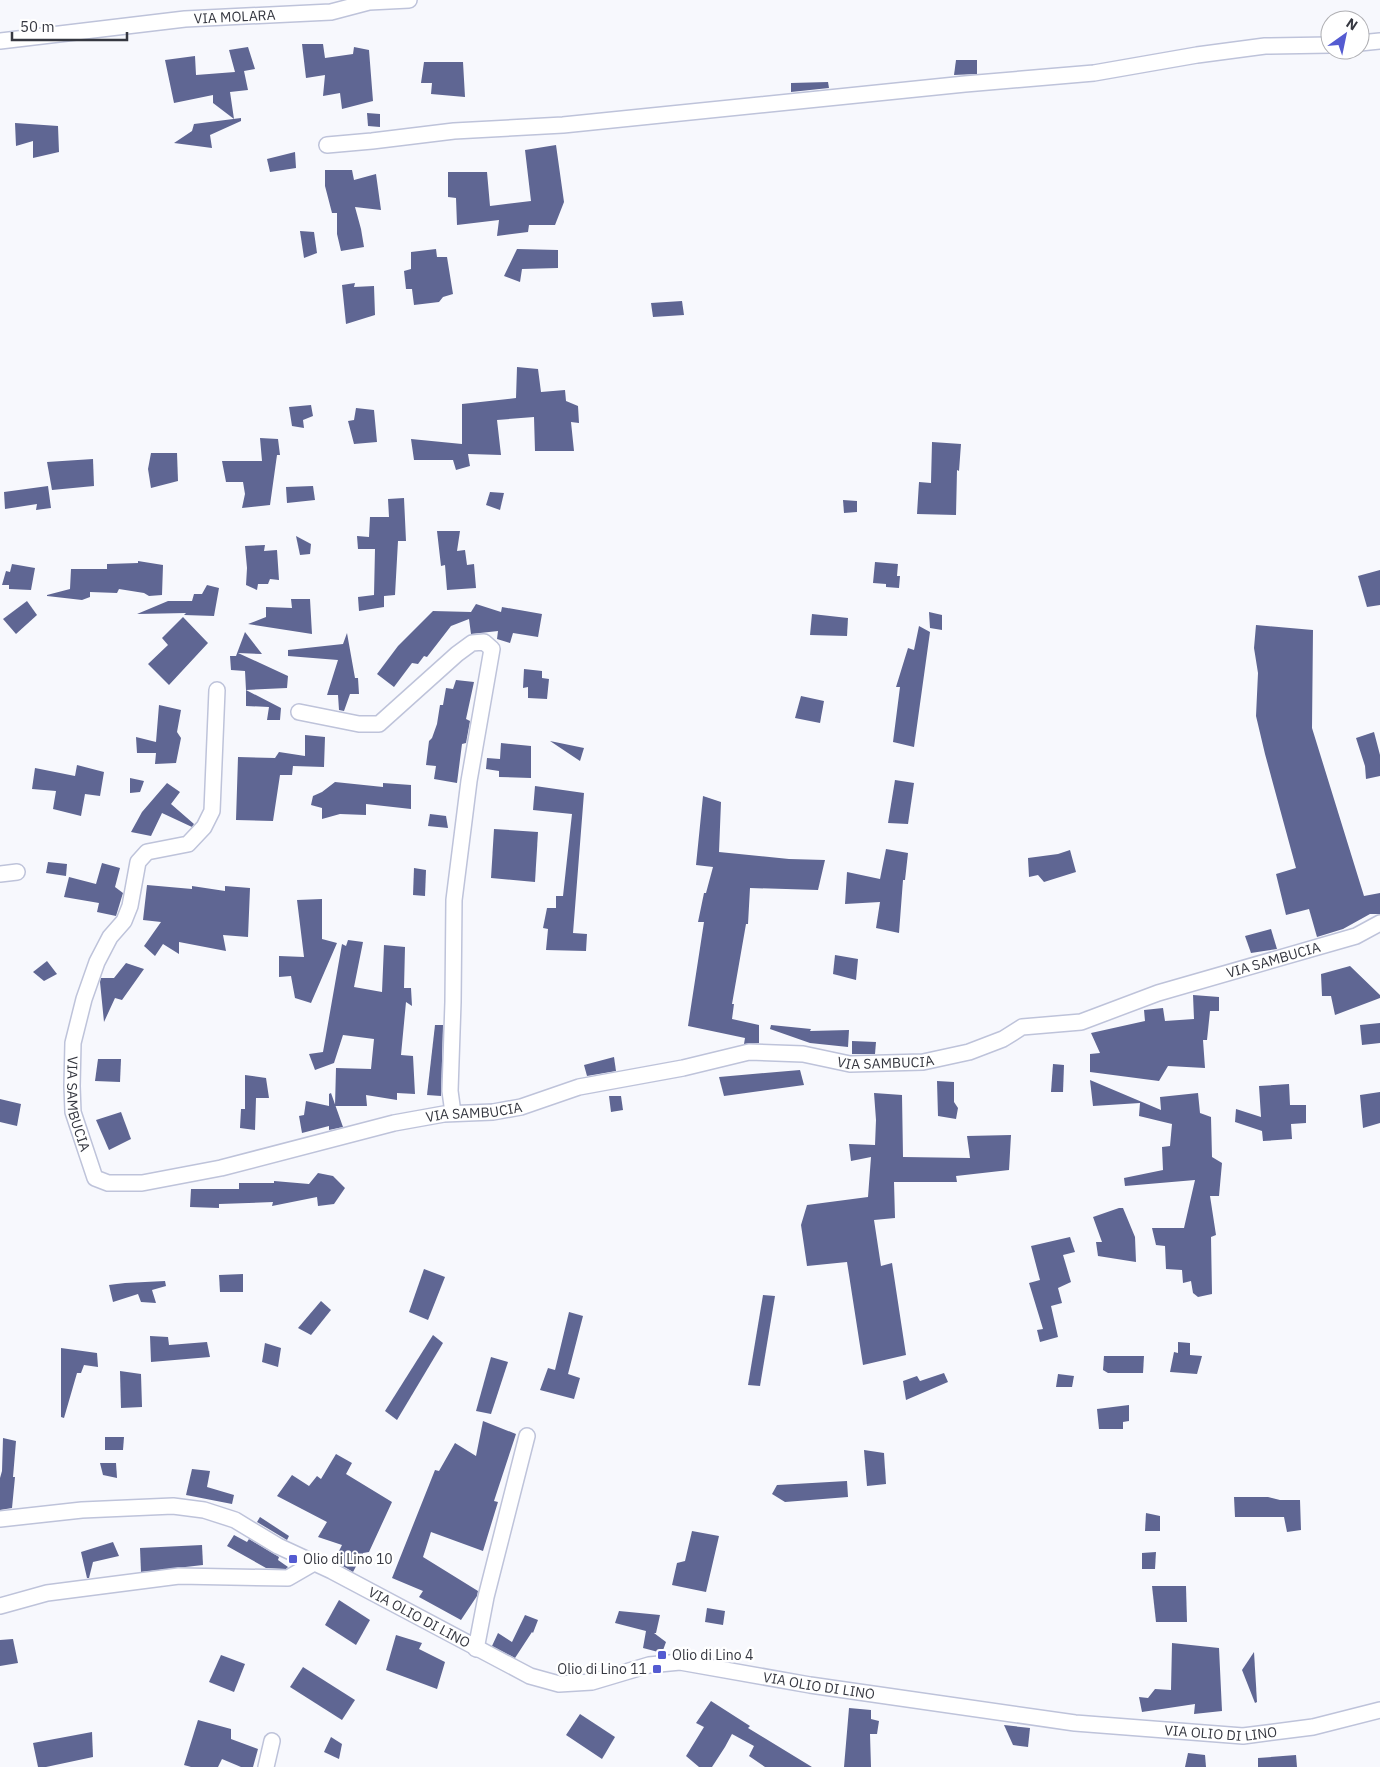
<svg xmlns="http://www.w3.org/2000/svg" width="1380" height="1767" font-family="'IBM Plex Sans',sans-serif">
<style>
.building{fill:#5f6693}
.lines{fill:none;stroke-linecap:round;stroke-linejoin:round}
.minor-casing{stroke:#bec3da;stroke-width:18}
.minor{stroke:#fff;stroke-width:15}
.poi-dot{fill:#545bd1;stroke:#fff;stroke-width:2}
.labels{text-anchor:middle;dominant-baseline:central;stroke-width:5;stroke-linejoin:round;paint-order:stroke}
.street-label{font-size:14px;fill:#363841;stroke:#fff}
.poi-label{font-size:14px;fill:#363841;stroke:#fff;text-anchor:start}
</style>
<rect width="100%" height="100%" fill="#f7f8fd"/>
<g class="building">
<polygon points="302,44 323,44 325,58 353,54 354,47 369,50 373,101 342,109 340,93 323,96 325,75 306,78"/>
<polygon points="248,47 255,69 244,71 248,90 230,92 234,119 213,103 213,95 174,103 165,60 195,56 196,75 235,72 229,50"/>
<polygon points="956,60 977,60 977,74 954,75"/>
<polygon points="424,62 463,62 465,97 431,94 432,83 421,83"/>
<polygon points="828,82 829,88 791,92 791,83"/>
<polygon points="367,113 380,114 380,127 368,126"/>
<polygon points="241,118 241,121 210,135 212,148 174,143 192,131 194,124"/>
<polygon points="15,123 58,126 59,152 33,158 33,141 16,146"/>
<polygon points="556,145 564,202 555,225 529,225 528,232 497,236 499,220 457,225 456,198 448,197 448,172 487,172 490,206 531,201 525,150"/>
<polygon points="295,152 296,168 270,172 267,159"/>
<polygon points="325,170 352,170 354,180 376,174 381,210 355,207 361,229 364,247 341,251 337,234 337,213 332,213 325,186"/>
<polygon points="300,231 314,232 317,253 304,258"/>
<polygon points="436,249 437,257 447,257 453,294 443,297 439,302 414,305 412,289 406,289 404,271 411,269 411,252"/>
<polygon points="517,249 558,250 558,268 522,269 520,282 504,276"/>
<polygon points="355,283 354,287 374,286 375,315 346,324 342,285"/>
<polygon points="682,301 684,315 653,317 651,303"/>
<polygon points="517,367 538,369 541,392 565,390 566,401 578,406 579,423 571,422 574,451 535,451 534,417 497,420 501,455 468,454 470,466 456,470 453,460 414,460 411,439 462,444 462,404 516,398"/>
<polygon points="311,405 313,416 303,420 304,428 292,426 289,407"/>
<polygon points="356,408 374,410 377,442 354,444 348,421 354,420"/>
<polygon points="260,438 278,439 280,455 277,455 270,505 242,508 245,494 243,482 226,482 222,461 262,461"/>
<polygon points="932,442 961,444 959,471 957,470 956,515 917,514 919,482 931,483"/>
<polygon points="151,453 177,453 178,481 151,488 148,469"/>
<polygon points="93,459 94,486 52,490 47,462"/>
<polygon points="48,486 51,508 36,510 37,504 5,509 4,492"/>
<polygon points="313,486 315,500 287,503 286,487"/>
<polygon points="490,492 504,493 500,510 486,505"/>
<polygon points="404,498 406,541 398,541 395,595 384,596 384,607 359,611 358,597 374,595 375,549 358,549 357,536 369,537 370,517 389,517 388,499"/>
<polygon points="843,500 857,501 857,512 844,513"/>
<polygon points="437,531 460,531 457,551 465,550 467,565 474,564 476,588 447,590 445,565 441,566"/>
<polygon points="296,536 311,544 310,554 300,555"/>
<polygon points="265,545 264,551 277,550 279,580 270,579 268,584 258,584 257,590 246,585 247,568 245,546"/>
<polygon points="138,561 163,565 162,595 149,596 144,593 119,589 117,593 90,592 90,597 82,600 47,596 47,595 70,589 71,569 107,569 107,564 138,563"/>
<polygon points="875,562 898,564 897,576 900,576 899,588 886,587 886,584 873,583"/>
<polygon points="12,564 35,568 31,590 9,589 9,585 2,585 6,571 10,572"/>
<polygon points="1380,570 1380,605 1367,607 1358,576"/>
<polygon points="207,585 219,588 214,616 184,615 186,613 137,614 168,601 192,601 194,594 202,594"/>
<polygon points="291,599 310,599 312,634 248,624 266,617 266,607 292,608"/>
<polygon points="27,601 37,615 16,634 3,619"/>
<polygon points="476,604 501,612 502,607 542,614 538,637 513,633 510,643 497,639 498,631 471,634 469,619 451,626 427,657 424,656 418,664 412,663 394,687 377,674 398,646 433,611 471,612"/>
<polygon points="929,612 942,615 942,630 930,628"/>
<polygon points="812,614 848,618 847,636 810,635"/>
<polygon points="183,617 208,643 169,685 148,664 168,645 162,638"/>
<polygon points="1256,625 1313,630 1312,728 1364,896 1380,893 1380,914 1370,914 1343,929 1317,937 1309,909 1286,915 1276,874 1296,868 1265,754 1256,716 1258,673 1254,648"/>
<polygon points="919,626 930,632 914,747 893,742 900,687 896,687 908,648 914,650"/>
<polygon points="245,632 262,654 238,653 288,676 287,688 246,690 245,671 231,670 230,656 236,656"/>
<polygon points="347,633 355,678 358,678 359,694 350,694 344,711 339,710 338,695 327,695 338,660 288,656 288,650 343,644"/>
<polygon points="524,669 542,671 542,678 549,679 547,699 528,698 528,687 523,688"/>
<polygon points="456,680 474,682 466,719 470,721 466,743 462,744 457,783 434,779 436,766 426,765 429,741 432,738 437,724 440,705 443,705 446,688 453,689"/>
<polygon points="246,690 281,708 280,720 267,720 269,707 246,706"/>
<polygon points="801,696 824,701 820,723 795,718"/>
<polygon points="159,705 181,710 177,732 181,738 176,763 155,764 156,753 137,753 136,737 156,742"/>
<polygon points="1374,732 1380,755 1380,776 1366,779 1365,766 1356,738"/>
<polygon points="305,735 325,737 324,767 293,766 292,775 280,775 273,821 236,820 238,757 275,758 279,752 305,756"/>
<polygon points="550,741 584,748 580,761"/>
<polygon points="501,743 531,746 531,778 499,777 499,771 486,769 487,758 500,759"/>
<polygon points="77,765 104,772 100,796 85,794 81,816 53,809 56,791 32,789 35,768 75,776"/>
<polygon points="130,778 144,781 140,792 130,793"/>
<polygon points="895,780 914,783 908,824 888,823"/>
<polygon points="335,782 383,787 383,783 411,785 411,809 366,804 366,815 340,814 322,819 322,808 311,805 313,796 322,792"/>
<polygon points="167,783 180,792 171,804 194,824 192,827 162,813 151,836 131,832 142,812"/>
<polygon points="535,786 584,793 573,933 587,934 586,951 546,950 548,929 543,928 547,908 556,908 556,896 563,896 572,814 533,810"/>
<polygon points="703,796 721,802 719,852 789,859 825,860 818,890 750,888 748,924 746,924 732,1004 734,1004 732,1019 759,1025 759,1043 744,1044 745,1038 688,1026 704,922 698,922 704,893 706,893 713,867 696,865"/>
<polygon points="430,814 446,816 448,828 428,826"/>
<polygon points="494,829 538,832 535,882 491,878"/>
<polygon points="886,849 908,853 905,880 903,880 899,933 876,928 880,902 845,904 847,872 880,879"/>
<polygon points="1070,850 1076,872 1044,882 1038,875 1029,877 1028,858 1058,854"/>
<polygon points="48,862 67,864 66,876 46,873"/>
<polygon points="102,863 120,868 115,887 123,893 116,916 97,912 99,903 64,897 69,877 96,884"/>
<polygon points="414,868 426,870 425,896 413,895"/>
<polygon points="147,885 192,889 192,886 225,891 225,886 250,888 248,937 223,935 226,951 179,942 179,954 163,944 155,956 144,946 161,922 143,920"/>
<polygon points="322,899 322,939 337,943 311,1003 295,998 291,976 279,977 279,956 304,957 297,900"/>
<polygon points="1271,929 1277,949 1251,953 1245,936"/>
<polygon points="348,940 363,942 354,987 382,992 384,945 405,947 404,988 411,988 412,1006 406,1002 401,1055 413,1056 415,1094 397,1093 397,1100 366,1095 367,1106 335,1106 336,1068 371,1069 374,1039 343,1035 334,1063 315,1070 309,1054 323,1052 342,944 346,946"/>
<polygon points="835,955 858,959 856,980 833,974"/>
<polygon points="47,961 57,974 44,981 33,972"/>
<polygon points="126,963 144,969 122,1000 115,998 104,1022 100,982 101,978 114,978"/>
<polygon points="1350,966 1380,995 1380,998 1335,1015 1331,996 1322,996 1321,974"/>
<polygon points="1193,995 1219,997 1219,1011 1210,1011 1207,1040 1203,1040 1205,1068 1168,1066 1159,1081 1090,1072 1090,1054 1100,1053 1091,1033 1145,1021 1144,1010 1163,1008 1165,1021 1194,1019"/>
<polygon points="1380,1023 1380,1043 1362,1045 1360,1025"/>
<polygon points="435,1025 443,1025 441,1096 427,1095"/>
<polygon points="771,1025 811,1029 810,1031 849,1030 848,1047 810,1043 770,1029"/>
<polygon points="852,1041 876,1042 875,1054 852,1054"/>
<polygon points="614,1057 616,1071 587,1076 584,1065"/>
<polygon points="98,1059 121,1059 120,1082 95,1081"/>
<polygon points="1053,1064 1064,1065 1063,1092 1051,1092"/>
<polygon points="800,1070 804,1085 724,1096 719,1077"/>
<polygon points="245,1075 266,1078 269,1098 256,1098 255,1130 240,1128 241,1109 245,1109"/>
<polygon points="1090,1080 1161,1110 1160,1097 1198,1093 1200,1113 1211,1117 1212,1157 1222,1163 1219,1196 1210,1196 1216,1235 1211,1237 1212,1294 1198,1297 1193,1293 1191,1281 1183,1283 1182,1270 1166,1269 1165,1246 1156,1245 1152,1228 1184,1228 1195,1180 1125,1186 1124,1178 1163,1170 1162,1147 1170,1146 1172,1124 1139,1116 1140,1103 1093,1106"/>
<polygon points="937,1081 954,1082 954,1102 958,1108 956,1119 938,1116"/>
<polygon points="1289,1084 1290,1105 1306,1105 1306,1123 1291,1124 1292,1139 1263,1141 1262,1131 1235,1122 1236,1109 1261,1117 1259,1086"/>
<polygon points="1380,1092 1380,1123 1363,1128 1360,1095"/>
<polygon points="331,1093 343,1127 329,1130 329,1126 302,1133 299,1116 304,1115 306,1101 329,1106 329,1094"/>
<polygon points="874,1093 902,1095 903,1157 970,1158 967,1136 1011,1135 1009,1170 956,1176 957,1182 894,1182 895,1218 874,1220 881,1266 892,1263 906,1355 863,1365 847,1262 807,1266 801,1225 807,1205 868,1197 871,1157 851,1161 849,1144 875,1145 876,1120"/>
<polygon points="609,1096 621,1096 623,1110 611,1112"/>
<polygon points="0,1099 21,1104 17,1126 0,1122"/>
<polygon points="121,1112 131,1139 109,1150 96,1120"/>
<polygon points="318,1173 333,1176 345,1188 334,1204 318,1206 317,1197 272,1206 273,1202 219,1204 219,1208 190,1207 191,1189 239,1189 239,1183 274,1183 274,1181 309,1184"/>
<polygon points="1119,1208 1123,1208 1135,1237 1136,1262 1098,1256 1096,1242 1102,1242 1093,1217"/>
<polygon points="1070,1237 1075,1252 1063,1255 1071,1282 1058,1288 1062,1303 1051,1306 1058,1337 1040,1342 1037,1330 1043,1329 1029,1283 1040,1280 1031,1246"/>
<polygon points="424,1269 445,1277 428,1320 409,1312"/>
<polygon points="243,1274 243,1292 220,1292 219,1275"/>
<polygon points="165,1281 166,1286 152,1290 156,1303 141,1302 138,1294 113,1302 109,1285 125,1283"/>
<polygon points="763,1295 775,1296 760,1386 748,1385"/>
<polygon points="321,1301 331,1310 311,1335 298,1328"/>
<polygon points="569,1312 583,1316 568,1374 580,1378 574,1399 540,1390 548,1368 555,1370"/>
<polygon points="433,1335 443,1343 397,1420 385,1411"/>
<polygon points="150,1336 168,1337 169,1345 207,1342 210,1357 151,1362"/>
<polygon points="1178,1342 1190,1343 1190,1355 1202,1356 1197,1374 1170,1372 1174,1352 1178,1353"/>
<polygon points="265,1343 281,1348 278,1367 262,1362"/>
<polygon points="61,1348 97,1353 98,1367 84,1365 81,1373 77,1373 64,1418 61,1417"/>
<polygon points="1104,1356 1144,1356 1143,1373 1108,1373 1103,1370"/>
<polygon points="491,1357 508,1362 491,1414 476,1411"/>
<polygon points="120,1371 141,1374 142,1407 121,1408"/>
<polygon points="944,1373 948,1382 906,1400 903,1381 917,1376 920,1381"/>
<polygon points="1058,1374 1074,1376 1072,1387 1056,1387"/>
<polygon points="1129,1405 1129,1421 1123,1422 1123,1429 1099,1429 1097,1409"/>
<polygon points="483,1421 516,1434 494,1501 498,1502 483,1551 431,1532 423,1557 478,1591 477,1596 461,1620 419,1597 423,1591 392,1578 435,1470 439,1471 455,1443 476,1456"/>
<polygon points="105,1437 124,1437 123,1450 105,1450"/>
<polygon points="3,1438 16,1441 13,1477 15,1477 12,1508 0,1510 0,1478 2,1471"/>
<polygon points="864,1450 884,1453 886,1484 867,1486"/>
<polygon points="336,1454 352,1463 346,1474 392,1502 369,1552 363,1553 353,1572 334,1561 342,1545 318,1537 327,1522 277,1496 292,1475 309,1486 317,1476 321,1479"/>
<polygon points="100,1463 116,1463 117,1478 103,1475"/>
<polygon points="192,1469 210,1471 207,1487 234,1495 232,1504 186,1495"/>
<polygon points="847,1481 848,1497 785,1502 772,1494 777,1485"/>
<polygon points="1234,1497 1268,1497 1280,1500 1300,1500 1301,1530 1287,1532 1284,1517 1235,1517"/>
<polygon points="1146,1513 1160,1516 1160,1531 1145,1531"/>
<polygon points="260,1517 289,1536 287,1540 257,1522"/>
<polygon points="692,1531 719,1536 706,1592 672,1585 677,1563 685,1561"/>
<polygon points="234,1535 247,1542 249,1539 279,1557 278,1560 288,1567 286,1569 266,1568 227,1546"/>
<polygon points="113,1542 119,1556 93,1562 89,1578 87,1578 81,1552"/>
<polygon points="202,1545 203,1565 141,1572 140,1548"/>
<polygon points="1156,1552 1155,1569 1142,1569 1142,1553"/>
<polygon points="1152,1586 1186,1586 1187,1622 1156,1622"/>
<polygon points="339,1600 370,1620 356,1645 325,1625"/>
<polygon points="707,1608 725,1611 723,1625 705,1622"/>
<polygon points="619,1611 660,1615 656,1633 654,1633 666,1642 662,1653 643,1648 646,1631 615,1623"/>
<polygon points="525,1615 538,1620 533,1633 532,1632 515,1658 492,1646 498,1633 512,1642"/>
<polygon points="396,1635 422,1643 419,1649 445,1662 437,1689 386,1670"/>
<polygon points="13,1639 18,1663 0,1666 0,1640"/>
<polygon points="1172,1643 1219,1648 1222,1711 1194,1714 1195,1704 1142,1712 1139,1697 1148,1698 1155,1689 1171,1690"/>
<polygon points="1254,1652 1257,1702 1255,1703 1242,1670"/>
<polygon points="221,1655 245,1664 234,1692 209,1682"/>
<polygon points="303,1667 355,1700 342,1720 290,1687"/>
<polygon points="711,1701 750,1726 748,1728 812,1767 765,1767 749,1756 754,1746 732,1734 725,1747 712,1767 699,1767 686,1756 704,1727 696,1723"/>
<polygon points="849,1708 871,1710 871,1719 879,1721 877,1734 870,1734 871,1767 844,1767"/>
<polygon points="580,1714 615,1737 602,1759 566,1735"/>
<polygon points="198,1720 231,1729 231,1739 258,1749 253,1767 241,1767 222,1759 218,1767 191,1767 184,1765"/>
<polygon points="1004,1725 1030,1728 1028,1747 1013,1745"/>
<polygon points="92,1732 93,1757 46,1767 38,1767 33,1743"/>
<polygon points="331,1737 342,1744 339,1759 324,1752"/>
<polygon points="1188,1753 1205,1755 1206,1767 1185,1767"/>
<polygon points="1296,1755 1297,1767 1258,1767 1258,1758"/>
</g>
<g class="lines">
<g class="minor-casing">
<g id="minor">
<path id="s1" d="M0 41 185 19 331 12 369 2 409 0"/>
<polyline points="1360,43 1380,41"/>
<polyline points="327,145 372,141 454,131 563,125 965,84 1094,73 1197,55 1265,46 1330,45"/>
<path id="s2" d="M217 690 212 811 204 827 188 844 147 852 138 862 130 906 124 921 110 937 97 962 84 999 73 1043 72 1086 73 1112 95 1178 108 1183H142L221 1168 394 1123 444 1114 493 1112 521 1107 579 1087 683 1068 749 1052 803 1054 850 1064 923 1062 969 1052 1003 1039 1022 1027 1081 1022 1158 993 1356 936 1380 923"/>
<polyline points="299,712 359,724 379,724 457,654 472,643 484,642 492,649 469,781 454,900 453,1002 450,1091 453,1113"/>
<polyline points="0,874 17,872"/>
<path id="s3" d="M0 1519 82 1510 173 1506 204 1510 235 1520 278 1546 332 1571 530 1676 559 1684 592 1682 649 1665 680 1662 810 1685 1075 1723 1243 1736 1313 1727 1380 1710"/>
<polyline points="0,1606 47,1593 179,1576 288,1578 314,1563"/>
<polyline points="476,1649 486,1597 527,1436"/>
<polyline points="266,1767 272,1741"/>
</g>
</g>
<use href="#minor" class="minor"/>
</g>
<g class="poi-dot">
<rect x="288" y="1554" width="10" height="10" rx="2.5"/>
<rect x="657" y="1650" width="10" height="10" rx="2.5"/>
<rect x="652" y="1664" width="10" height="10" rx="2.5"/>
</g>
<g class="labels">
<g class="street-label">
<text stroke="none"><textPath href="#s1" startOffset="236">VIA MOLARA</textPath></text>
<text stroke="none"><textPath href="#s2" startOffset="1764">VIA SAMBUCIA</textPath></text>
<text stroke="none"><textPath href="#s2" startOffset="1359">VIA SAMBUCIA</textPath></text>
<text stroke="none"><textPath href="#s2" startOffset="474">VIA SAMBUCIA</textPath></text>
<text stroke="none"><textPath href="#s2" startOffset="939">VIA SAMBUCIA</textPath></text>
<text stroke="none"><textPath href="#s3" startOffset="446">VIA OLIO DI LINO</textPath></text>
<text stroke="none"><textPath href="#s3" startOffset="866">VIA OLIO DI LINO</textPath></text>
<text stroke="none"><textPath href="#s3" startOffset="1271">VIA OLIO DI LINO</textPath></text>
</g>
<g class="poi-label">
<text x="303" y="1559">Olio di Lino 10</text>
<text x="672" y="1655">Olio di Lino 4</text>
<text x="647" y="1669" text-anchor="end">Olio di Lino 11</text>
</g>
</g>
<g transform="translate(1345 35) rotate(33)"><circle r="24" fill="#ffffff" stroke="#afafb3"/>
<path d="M0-4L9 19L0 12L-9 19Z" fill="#545bd1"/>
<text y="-8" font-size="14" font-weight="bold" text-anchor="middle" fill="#363841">N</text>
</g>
<path d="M12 32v8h115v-8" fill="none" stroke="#363841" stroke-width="2.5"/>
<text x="20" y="32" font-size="15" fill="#363841" stroke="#ffffff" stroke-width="4" paint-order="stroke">50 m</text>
</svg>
